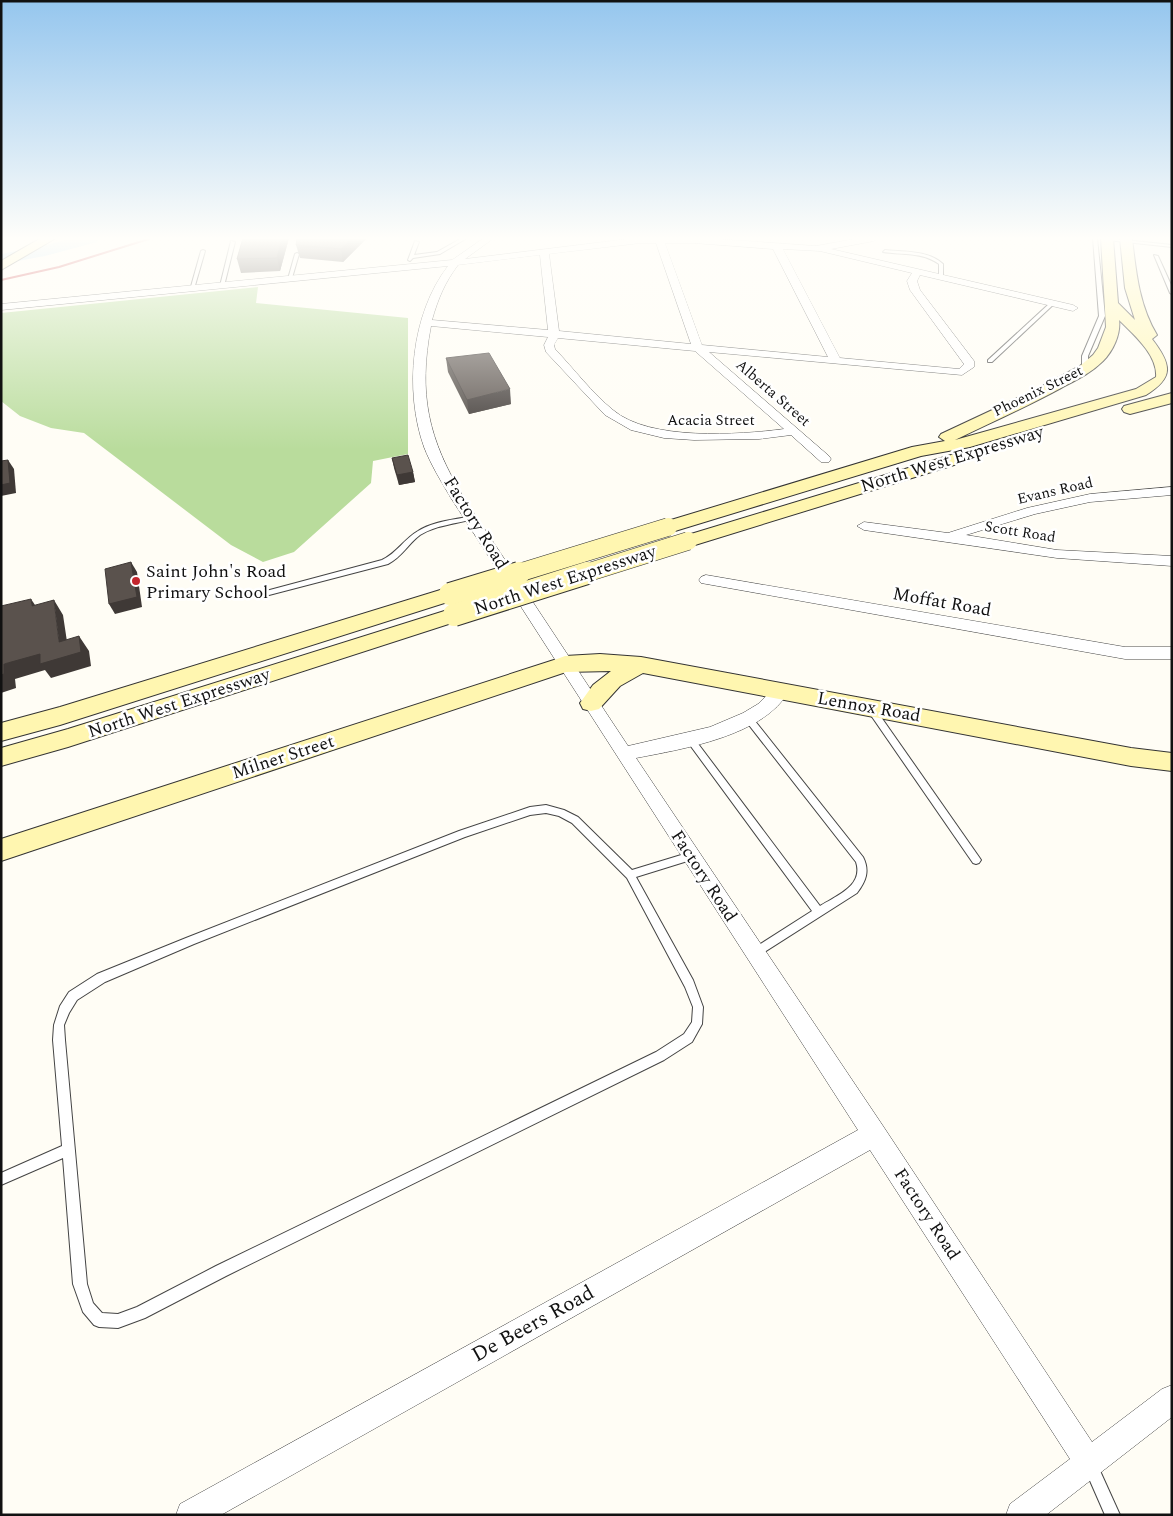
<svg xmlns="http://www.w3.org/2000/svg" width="1173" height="1516" font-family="Spectral,serif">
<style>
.forest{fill:#b9dc9c}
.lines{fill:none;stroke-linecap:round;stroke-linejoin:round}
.river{fill:#b9e0f7;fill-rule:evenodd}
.lane-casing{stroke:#444;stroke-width:2}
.street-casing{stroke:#444;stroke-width:1}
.secondary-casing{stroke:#333;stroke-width:2}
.lane{fill:#fff;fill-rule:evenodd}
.street{fill:#fff;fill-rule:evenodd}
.secondary{fill:#fff6b0;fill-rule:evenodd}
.rail{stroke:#c4262e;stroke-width:2}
.secondary-bridge-far1-casing{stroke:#333;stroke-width:19;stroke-linecap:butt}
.secondary-bridge-casing{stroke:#333;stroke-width:24;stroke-linecap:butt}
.secondary-bridge-far1{stroke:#fff6b0;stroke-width:18}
.secondary-bridge{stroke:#fff6b0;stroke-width:22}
.wall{fill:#4d4742}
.shaded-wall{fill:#3f3936}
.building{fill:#5a524d;stroke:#3f3936}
.poi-dot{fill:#c4262e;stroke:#fff;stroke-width:2}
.labels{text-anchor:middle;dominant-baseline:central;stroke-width:5;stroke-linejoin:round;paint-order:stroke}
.far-street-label{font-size:15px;fill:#111;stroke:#fff}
.street-label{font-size:18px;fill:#111;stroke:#fff}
.poi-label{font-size:18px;fill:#111;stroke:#fff;text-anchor:start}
.near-street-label{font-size:21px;fill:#111;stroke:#fff}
</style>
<rect width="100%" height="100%" fill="#fffdf5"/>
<polygon class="forest" points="258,287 256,303 408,318 408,454 373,461 371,483 294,552 263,562 231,545 84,433 51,428 20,416 1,401 1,313"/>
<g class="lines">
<polygon class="river" points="72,238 99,238 97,242 45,256 1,264 1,254 43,246"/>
<g class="lane-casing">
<g id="lane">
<polygon points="462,238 467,238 440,254 413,258 410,261 408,260 415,241 419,242 414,255 437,252"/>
<polygon points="1093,238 1097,238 1105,316 1088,356 1088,369 1085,371 1082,369 1082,356 1099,316"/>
<polygon points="1106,238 1172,245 1172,247 1107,240 1105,239"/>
<polygon points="231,241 235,242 224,286 222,287 220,286"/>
<polygon points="203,250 205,251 194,289 190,290 201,251"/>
<path d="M885 250C904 252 928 250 943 264V277L941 278 939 277V264C923 252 902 255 883 252Z"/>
<polygon points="297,253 299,254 292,278 288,279 295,254"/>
<polygon points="1154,255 1158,256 1172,287 1172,294 1170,293"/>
<polygon points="1050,303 1054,304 992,362 988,362 988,360"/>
<path d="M471 516 474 518 473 519C456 524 436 525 420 535 408 544 402 557 388 564L269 595 265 593 266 591 382 560C397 553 404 539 418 531 434 521 454 520 471 516Z"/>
<polygon points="871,706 874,707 979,857 981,860 979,863 976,864 973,863 868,711 867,709"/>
<path d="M748 715 751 716 863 857C870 871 866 881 857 893L755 958 751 956 750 953 751 950 812 911 687 741 686 739 687 737H693L820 906C836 896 864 886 856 862L745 720 744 718 745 716Z"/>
<path d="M546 805 564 810 578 817 632 870 691 852 694 853 696 856 694 859 636 877 693 980 703 1007 702 1024 692 1042 664 1060 226 1276 145 1318 118 1328 99 1327 94 1325 83 1312 73 1284 63 1158 1 1185V1173L62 1146 53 1040 54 1025 60 1006 69 992 97 974 186 938 459 831 530 807ZM546 813 559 816 572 823 627 878 685 987 693 1007 692 1022 684 1034 656 1052 216 1266 137 1307 118 1314 102 1313 93 1303 87 1284 65 1040 64 1025 69 1013 77 1000 105 982 194 944 465 837 530 815Z"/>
<polygon points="1091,1460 1096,1462 1120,1515 1105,1515 1084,1467 1086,1462"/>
</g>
</g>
<g class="street-casing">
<g id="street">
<path d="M484 238H494L465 259 636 238H703L816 246 860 238H878L874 241 831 249 1073 305 1078 308 1073 311 920 275 917 281 920 290 974 361V367L962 375 709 352 829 456 831 459 829 462H821L791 435 759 439 694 440 664 438 631 430 605 415 546 352 544 345 548 337 431 326C418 394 428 439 464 498L628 746 710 727 743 713 758 704 775 687 781 685 787 687 789 691C764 736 683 749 636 758L883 1126 1092 1442 1162 1389 1172 1385V1417L1046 1515H1006L1010 1504 1070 1459 870 1150 221 1515H176L180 1504 858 1130 451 498C441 481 431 465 424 447 404 391 411 314 448 266L1 310V304L452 260ZM641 243H656L691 344 559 331 549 254ZM665 243H694L773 249 828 357 702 345ZM783 249 820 251 912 273 907 281 910 290 964 364 959 369 840 358ZM540 255 548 330 432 320C438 299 445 282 458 265ZM558 338 695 351 784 429C739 435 649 441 613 410 592 393 574 369 555 349L554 345Z"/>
<polygon points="1172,487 1172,495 1090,502 1035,514 966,535 1057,550 1172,556 1172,566 1057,558 864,530 857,526 864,522 948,533 1027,508 1090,494"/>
<polygon points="706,575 1125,647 1172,647 1172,659 1125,659 701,583 699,580 701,577"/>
</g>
</g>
<g class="secondary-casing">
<g id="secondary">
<polygon points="41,238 56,238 1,270 1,261"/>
<path d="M1101 238H1113L1118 303 1135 320 1125 288 1120 238H1132C1136 272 1139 305 1157 335L1152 339C1173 366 1173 378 1146 395L970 447 921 456 675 531 668 533 661 531 659 527 661 523 912 447 945 441 939 437 941 434 1037 389 1080 366 1093 355 1098 348 1106 327ZM1119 320C1133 334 1158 355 1156 377L1136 389 955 440C990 423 1026 407 1061 388 1076 380 1091 373 1103 361 1113 351 1121 334 1119 320Z"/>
<polygon points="1172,393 1172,403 1130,414 1124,412 1122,409 1124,406"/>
<polygon points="961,452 967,453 969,457 967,461 695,545 688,547 681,545 679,541 681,537"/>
<polygon points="450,587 457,589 460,594 457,599 60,725 1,741 1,723 60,707"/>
<polygon points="454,608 461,610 464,615 461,620 68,747 1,766 1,748 68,729"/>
<polygon points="600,654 641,657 1131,748 1172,753 1172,771 1131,766 643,673 620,686 599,709 591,711 583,709 580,703 593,685 611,671 566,672 1,861 1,839 557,659 565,656"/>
</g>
</g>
<use href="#lane" class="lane"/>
<use href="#street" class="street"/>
<use href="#secondary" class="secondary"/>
<polyline class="rail" points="1,280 59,267 152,238"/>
<g class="secondary-bridge-far1-casing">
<g id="secondary-bridge-far1">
<polyline points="515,574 668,527"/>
<polyline points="583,574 688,541"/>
</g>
</g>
<g class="secondary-bridge-casing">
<g id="secondary-bridge">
<polyline points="450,594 519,573"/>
<polyline points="454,615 587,573"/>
</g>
</g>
<use href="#secondary-bridge-far1" class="secondary-bridge-far1"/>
<use href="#secondary-bridge" class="secondary-bridge"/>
</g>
<g class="wall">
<polygon points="243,238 289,238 280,271 241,273 237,259"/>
<polygon points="297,238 367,238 343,262 300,258 296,245 296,239"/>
<polygon points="446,358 511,404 469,414 448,372"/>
<polygon points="392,458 413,472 415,482 399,485 394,468"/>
</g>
<g class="shaded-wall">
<polygon points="282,238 289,238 280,271 277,258"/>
<polygon points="352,238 367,238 343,262 341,249"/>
<polygon points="510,389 511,404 469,414 467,400"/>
<polygon points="8,460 14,469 16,493 1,496 1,485"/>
<polygon points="413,472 415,482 399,485 397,475"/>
<polygon points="131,562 137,572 142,607 115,614 109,604"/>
<polygon points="31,599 41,614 32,606"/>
<polygon points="54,600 63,615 69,655 79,636 89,651 91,666 51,678 45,670 15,679 16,688 1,693 1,675 4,664 59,642"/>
</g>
<g class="building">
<polygon points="243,238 282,238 277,258 237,259"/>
<polygon points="297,238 352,238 341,249 296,245 297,240 296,239"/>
<polygon points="489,353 510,389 467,400 446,358"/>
<polygon points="408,455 413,472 397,475 392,458"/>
<polygon points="8,460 10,483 1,485 1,461"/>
<polygon points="131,562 137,597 109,604 105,569"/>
<polygon points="31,599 32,606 54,600 59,642 79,636 81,652 40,664 40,654 4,664 4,674 1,675 1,606"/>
</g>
<linearGradient id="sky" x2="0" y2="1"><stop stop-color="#95c6ee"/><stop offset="0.53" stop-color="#fffefa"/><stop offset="1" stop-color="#fffefa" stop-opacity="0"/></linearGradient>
<rect width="1173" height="450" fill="url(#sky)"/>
<circle class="poi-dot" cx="136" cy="581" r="5"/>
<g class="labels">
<g class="far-street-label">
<text transform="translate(1038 391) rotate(-26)">Phoenix Street</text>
<text transform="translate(773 393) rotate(41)">Alberta Street</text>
<text x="711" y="420">Acacia Street</text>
<text transform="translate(1055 491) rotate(-13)">Evans Road</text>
<text transform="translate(1020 532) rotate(9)">Scott Road</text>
</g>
<g class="street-label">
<text transform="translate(952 459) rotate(-17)">North West Expressway</text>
<text transform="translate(476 523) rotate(58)">Factory Road</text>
<text transform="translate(565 580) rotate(-18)">North West Expressway</text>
<text transform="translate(942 602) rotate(10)">Moffat Road</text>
<text transform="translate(179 703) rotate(-18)">North West Expressway</text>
<text transform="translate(869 707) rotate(10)">Lennox Road</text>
<text transform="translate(283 757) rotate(-18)">Milner Street</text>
<text transform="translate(704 876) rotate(57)">Factory Road</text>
<text transform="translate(927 1214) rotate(57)">Factory Road</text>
</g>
<g class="poi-label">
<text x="146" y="571">Saint John's Road<tspan x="146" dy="21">Primary School</tspan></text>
</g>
<g class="near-street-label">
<text transform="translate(533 1324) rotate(-29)">De Beers Road</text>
</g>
</g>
<rect width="1173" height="1516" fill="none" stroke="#111111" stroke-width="5"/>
</svg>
